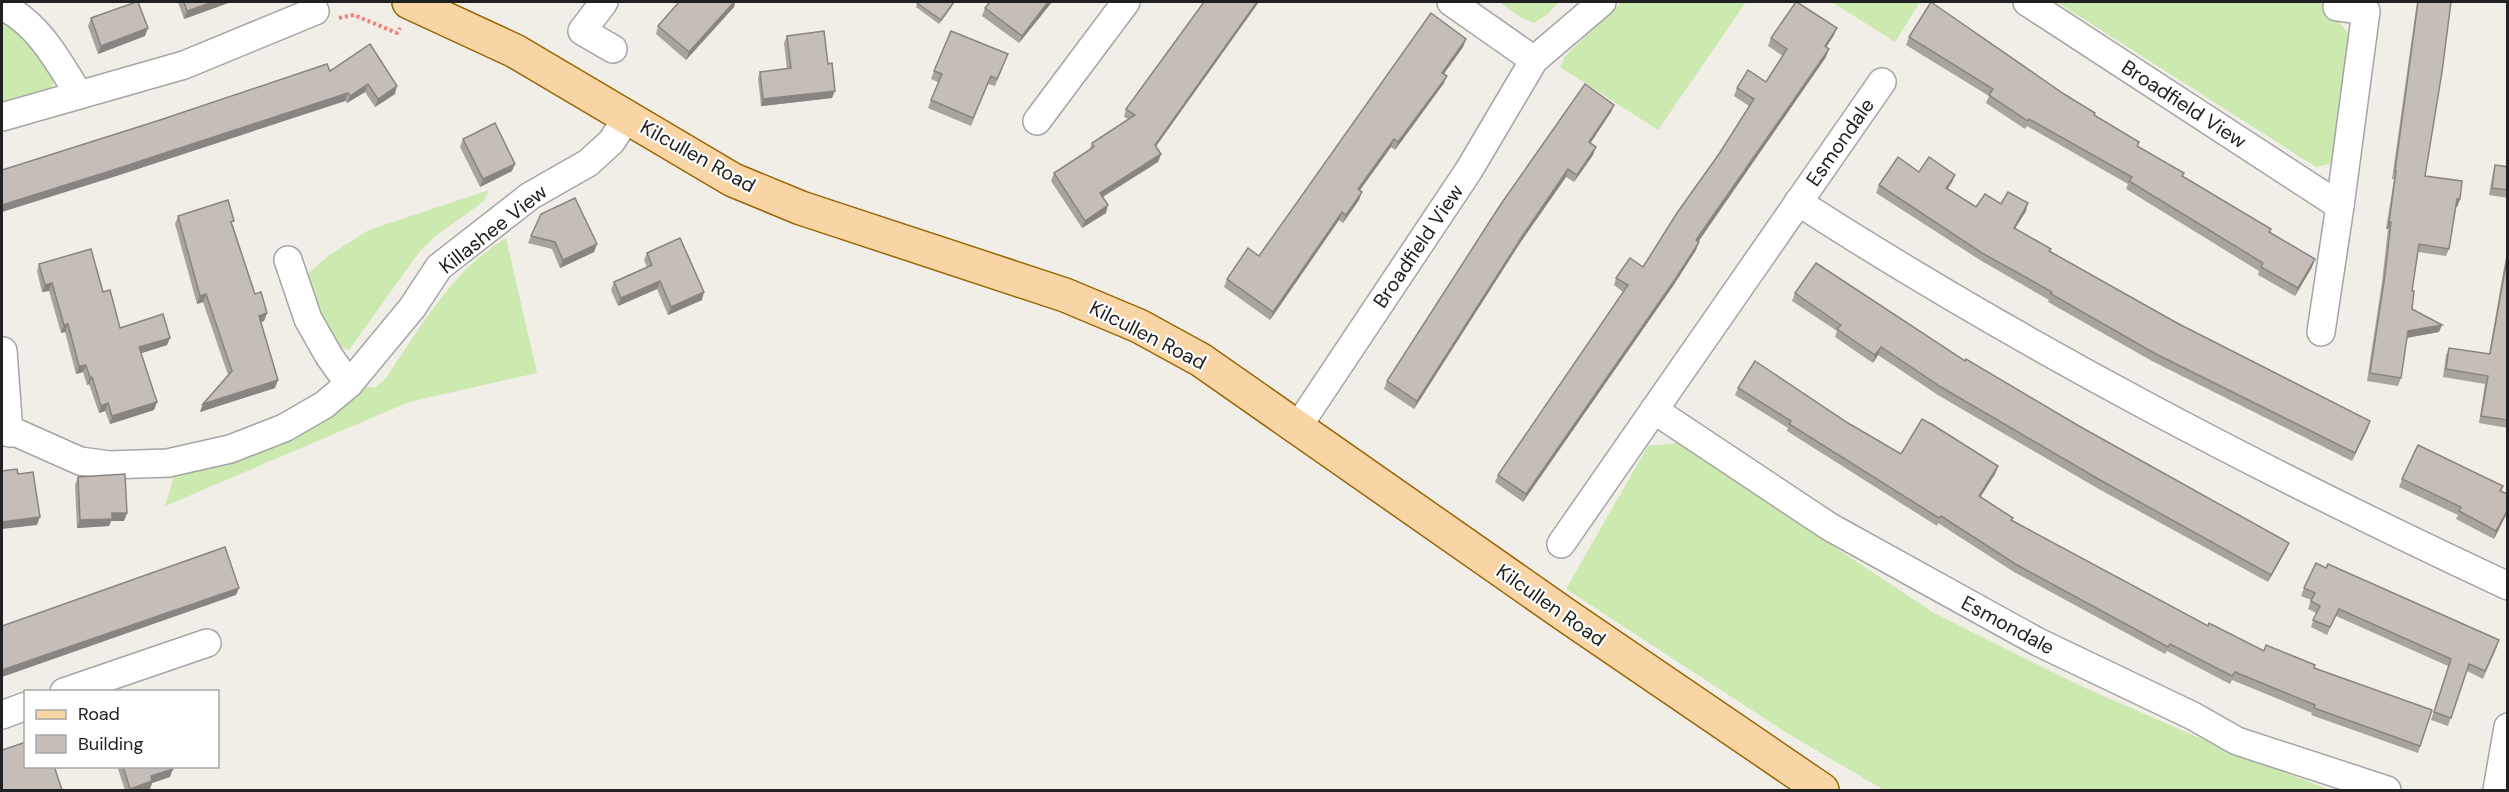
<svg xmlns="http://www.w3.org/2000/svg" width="2509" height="792" font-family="'DM Sans',sans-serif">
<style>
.grass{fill:#cce9af}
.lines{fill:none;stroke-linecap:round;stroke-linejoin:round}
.minor-casing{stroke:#a5a5a5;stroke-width:30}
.major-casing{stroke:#996604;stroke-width:36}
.path{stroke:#f67f73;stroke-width:4;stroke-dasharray:3 3;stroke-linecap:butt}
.minor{stroke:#fff;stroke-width:27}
.major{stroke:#f9d4a4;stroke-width:33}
.wall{fill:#a9a39d}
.shaded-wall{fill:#8a8480}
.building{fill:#c5bdb7;stroke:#8a8480;stroke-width:1.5}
.labels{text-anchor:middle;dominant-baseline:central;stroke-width:4.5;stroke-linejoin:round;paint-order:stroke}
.street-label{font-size:20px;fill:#212121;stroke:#fff}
</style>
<rect width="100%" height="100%" fill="#f1ede7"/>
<g class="grass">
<polygon points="1499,2 1559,2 1548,14 1534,23 1522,18"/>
<polygon points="1622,2 1746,2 1658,130 1560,67 1565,56"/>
<polygon points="1832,2 1920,2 1895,42"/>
<polygon points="2057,2 2337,2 2336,18 2356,43 2332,163 2316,167"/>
<polygon points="2,21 21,32 58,73 48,94 2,109"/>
<polygon points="489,190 483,202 438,234 420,251 349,350 332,344 306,294 308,274 328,256 369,230"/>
<path d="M506 238 537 373 409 402 165 506 177 467 363 386 375 388 386 378C421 327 452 270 506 238Z"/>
<polygon points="1678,443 1934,613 2083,687 2234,753 2330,790 1884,790 1787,733 1566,589 1648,446"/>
</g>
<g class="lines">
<g class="minor-casing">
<g id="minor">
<polyline points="604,2 582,31 613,49"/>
<polyline points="1451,2 1534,60"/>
<polyline points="2027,2 2340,206 2321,332"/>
<path d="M2 6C38 23 59 62 79 95"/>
<polyline points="2337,7 2366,11 2340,206"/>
<polyline points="2,117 184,65 315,11"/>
<polyline points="1037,121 1126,2"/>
<path d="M1798 202C2025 348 2264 472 2508 586"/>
<polyline points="288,260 308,319 329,356 349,384"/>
<polyline points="3,351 9,433 17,433 80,461 110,465 168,463 230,449 284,428 324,405 349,384 412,308 439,267 530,196 588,163 611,142 628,117"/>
<polyline points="1654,410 1830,527 2038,642 2193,716 2237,741 2387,790"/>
<polyline points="1297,428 1469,170 1534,60 1602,2"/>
<polyline points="1561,544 1882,82"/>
<polyline points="64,692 207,643"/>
<polyline points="2,715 26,706"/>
<polyline points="2497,790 2508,727"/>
</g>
</g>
<g class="major-casing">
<polyline id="major" points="409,2 515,51 733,180 801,208 1065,295 1139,326 1201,360 1567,616 1822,790"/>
</g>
<polyline class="path" points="339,18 354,15 397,33 400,28"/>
<use href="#minor" class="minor"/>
<use href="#major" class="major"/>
</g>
<g class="wall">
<polygon points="178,2 231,2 184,19"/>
<polygon points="679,2 735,2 734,7 686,60 656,34 658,26"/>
<polygon points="990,2 1052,2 1019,43 982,16 985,8"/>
<polygon points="1204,2 1156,147 1161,154 1158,162 1103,197 1106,213 1082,228 1051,181 1054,173 1089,151 1092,143 1128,119 1124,117 1126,109"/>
<polygon points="2417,2 2451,2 2425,176 2460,199 2457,207 2456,206 2449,249 2446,256 2418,252 2412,291 2412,309 2439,332 2407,338 2401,378 2398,386 2367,381 2382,282 2388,229 2386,229 2394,179 2392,179"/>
<polygon points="917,3 952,6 939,24 916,7"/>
<polygon points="91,18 145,36 98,54 88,26"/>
<polygon points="1834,35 1826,47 1826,57 1698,241 1696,250 1673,286 1523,502 1495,482 1498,475 1623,292 1614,285 1616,278 1643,267 1719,154 1749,106 1734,96 1737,88 1766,82 1783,56 1768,46 1771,38"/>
<polygon points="787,36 832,98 761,106 758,78 760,72 787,69 784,43"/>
<polygon points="1909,37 2064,94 2095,113 2094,115 2137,147 2183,176 2271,229 2270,233 2312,267 2295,296 2258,275 2259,271 2126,189 2128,184 2027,126 2025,129 1986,103 1989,96 1906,45"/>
<polygon points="1466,39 1463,47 1444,74 1444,83 1395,150 1391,147 1360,190 1359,200 1343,223 1339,220 1270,320 1224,287 1227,279 1259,256"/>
<polygon points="370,44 395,94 375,107 365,92 347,103 345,101 107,179 330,71"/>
<polygon points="1005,62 995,86 988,84 971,126 928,108 938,82 931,79 934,71"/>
<polygon points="1614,105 1611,112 1590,143 1593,155 1574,182 1566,177 1520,243 1414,409 1384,389 1387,381"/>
<polygon points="463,139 512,171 480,187 460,147"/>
<polygon points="2495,165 2508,166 2508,198 2489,195 2493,172"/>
<polygon points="1919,172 1955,175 1952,182 1948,189 1976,207 2001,204 2026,211 2015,228 2050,251 2177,323 2370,421 2352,461 2152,361 2048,302 2049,300 1980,260 1876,193 1879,185"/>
<polygon points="178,216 233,225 255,294 267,313 264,321 261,322 275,388 200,412 203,404 228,375 203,302 197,304 175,224"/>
<polygon points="531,236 597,244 594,252 560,268 552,249 528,243"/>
<polygon points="2508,245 2508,428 2479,423 2485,384 2443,377 2446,355 2449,348 2489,354"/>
<polygon points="647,253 702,300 668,315 657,289 618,306 611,290 614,282 647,267 644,260"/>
<polygon points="39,264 103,292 120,328 170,338 167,345 141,353 157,402 154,410 110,424 105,411 99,413 89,384 87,385 83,372 76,374 65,332 61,333 49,291 42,292 37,271"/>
<polygon points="1795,293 1965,361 2079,426 2289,543 2286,550 2268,582 2097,488 1938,395 1878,355 1873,363 1835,337 1837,331 1792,301"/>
<polygon points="1738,388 1848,423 1901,454 1998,466 1995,474 1980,497 2012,521 2208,626 2264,651 2432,710 2418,753 2311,715 2312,713 2232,680 2230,684 2167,651 2165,654 2014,572 1938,523 1937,526 1787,431 1788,428 1735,395"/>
<polygon points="78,477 127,513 124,521 111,521 109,526 77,528 75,485"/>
<polygon points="2402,479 2503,486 2501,491 2508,494 2508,511 2494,539 2456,519 2458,515 2399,487"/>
<polygon points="2304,588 2497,647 2483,679 2467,671 2448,726 2431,720 2448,666 2336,616 2327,635 2311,627 2316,613 2308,609 2311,600 2301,596"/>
<polygon points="117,766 172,766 170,777 152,783 150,789 144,790 125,790"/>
</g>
<g class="shaded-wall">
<polygon points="213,2 231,2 184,19 187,11"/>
<polygon points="734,2 735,2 734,7 686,60 689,52"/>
<polygon points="954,2 952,6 939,24 941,20"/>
<polygon points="1048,2 1052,2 1019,43 1022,36"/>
<polygon points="1257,2 1259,2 1152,152 1155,145"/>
<polygon points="148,28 145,36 98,54 101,46"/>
<polygon points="1837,28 1834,35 1822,54 1825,46"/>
<polygon points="1466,39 1463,47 1439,80 1442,73"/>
<polygon points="1829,49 1826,57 1694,248 1696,240"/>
<polygon points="1447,76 1444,83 1395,150 1398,142"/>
<polygon points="368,84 365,92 347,103 350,96"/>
<polygon points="397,86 395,94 375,107 378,99"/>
<polygon points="835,91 832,98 761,106 763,99"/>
<polygon points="348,93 345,101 107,179 2,212 2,205"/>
<polygon points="1614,105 1611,112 1586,150 1589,142"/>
<polygon points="1394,139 1391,147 1355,197 1358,189"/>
<polygon points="1596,147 1593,155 1574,182 1577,175"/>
<polygon points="1161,154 1158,162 1097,200 1100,193"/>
<polygon points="515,164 512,171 480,187 483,179"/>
<polygon points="1568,169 1566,177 1520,243 1414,409 1417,401 1523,235"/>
<polygon points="1955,175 1952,182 1943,195 1946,188"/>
<polygon points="1362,192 1359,200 1343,223 1346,215"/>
<polygon points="2457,199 2460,199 2457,207 2454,206"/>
<polygon points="2028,203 2026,211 2011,235 2014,228"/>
<polygon points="1108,205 1106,213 1082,228 1085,221"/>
<polygon points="1342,212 1339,220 1270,320 1273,312"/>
<polygon points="2389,222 2391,222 2388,229 2386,229"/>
<polygon points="1699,242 1696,250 1673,286 1523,502 1526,494"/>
<polygon points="597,244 594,252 560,268 563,260"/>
<polygon points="2315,259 2312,267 2295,296 2298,288"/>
<polygon points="660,281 657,289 618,306 621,298"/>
<polygon points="52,283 49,291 42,292 45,285"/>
<polygon points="704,292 702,300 668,315 671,307"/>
<polygon points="206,294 203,302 197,304 200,296"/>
<polygon points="267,313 264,321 256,324 259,316"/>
<polygon points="68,324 65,332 61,333 64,325"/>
<polygon points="2442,325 2439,332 2405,338 2408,331"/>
<polygon points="170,338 167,345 136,355 139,347"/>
<polygon points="1881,347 1878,355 1873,363 1875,355"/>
<polygon points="86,365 83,372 76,374 79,366"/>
<polygon points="92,377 89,384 87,385 90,378"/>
<polygon points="278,380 275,388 200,412 203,404"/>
<polygon points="157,402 154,410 110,424 112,416"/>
<polygon points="108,403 105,411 99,413 101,406"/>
<polygon points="2370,421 2368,428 2352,461 2355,453"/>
<polygon points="1998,466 1995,474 1976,504 1979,496"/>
<polygon points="2508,509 2508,511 2494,539 2496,531"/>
<polygon points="112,513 127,513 124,521 111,521 109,526 77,528 80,520"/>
<polygon points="40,517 37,525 2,529 2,522"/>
<polygon points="2289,543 2286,550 2268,582 2271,575"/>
<polygon points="239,588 236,595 2,677 2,670"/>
<polygon points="173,769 170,777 152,783 150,789 144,790 129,790 130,789 151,776"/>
</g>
<g class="building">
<polygon points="136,2 138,2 148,28 101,46 91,18"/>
<polygon points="184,2 213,2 187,11"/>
<polygon points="679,2 734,2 689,52 658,26"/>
<polygon points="918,2 954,2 941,20 917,3"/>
<polygon points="990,2 1048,2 1022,36 985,8"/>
<polygon points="1204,2 1257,2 1155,145 1161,154 1100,193 1108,205 1085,221 1054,173 1094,147 1092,143 1135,115 1126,109"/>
<polygon points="1796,2 1797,2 1837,28 1825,46 1829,49 1696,240 1699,242 1676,278 1526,494 1498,475 1628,285 1616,278 1630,258 1643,267 1677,213 1719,154 1754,99 1737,88 1748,70 1766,82 1787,49 1771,38"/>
<polygon points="1931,2 2064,94 2095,113 2094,115 2139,142 2137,146 2184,173 2182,176 2271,229 2269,232 2315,259 2298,288 2261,267 2263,263 2129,181 2132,177 2029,119 2028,121 1989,95 1993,89 1909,37"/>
<polygon points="2418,2 2451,2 2442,72 2425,176 2462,181 2460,199 2457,199 2449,249 2419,244 2412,291 2414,291 2412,309 2442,325 2408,331 2401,378 2370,373 2385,275 2391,222 2389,222 2396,171 2395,171"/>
<polygon points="1431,13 1466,39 1442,73 1447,76 1398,142 1394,139 1358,189 1362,192 1346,215 1342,212 1273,312 1227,279 1248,248 1259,256"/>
<polygon points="824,31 828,64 832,63 835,91 763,99 760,72 791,68 787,36"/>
<polygon points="951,31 1008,54 997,79 991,76 973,118 931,100 942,74 934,71"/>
<polygon points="370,44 397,86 378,99 368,84 350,96 348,93 110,171 2,205 2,170 157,121 327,64 330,71"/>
<polygon points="1585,84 1614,105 1589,142 1596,147 1577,175 1568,169 1523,235 1417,401 1387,381 1501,204"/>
<polygon points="495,123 515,164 483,179 463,139"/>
<polygon points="1898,157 1919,172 1929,157 1955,175 1946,188 1976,207 1985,194 2001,204 2008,192 2028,203 2014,228 2051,249 2049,251 2177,323 2370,421 2355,453 2154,353 2051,294 2052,292 1982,253 1879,185"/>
<polygon points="2495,165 2508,167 2508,190 2492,188"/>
<polygon points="575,198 597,244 563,260 555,242 531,236 541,214"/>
<polygon points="228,200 234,221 231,222 255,294 261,292 267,313 259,316 278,380 203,404 232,371 206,294 200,296 178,216"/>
<polygon points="680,238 704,292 671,307 660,281 621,298 614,282 652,265 647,253"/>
<polygon points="91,249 103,292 110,290 120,328 163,314 170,338 139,347 157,402 112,416 108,403 101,406 92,377 90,378 86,365 79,366 68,324 64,325 52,283 45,285 39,264"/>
<polygon points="2508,253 2508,420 2481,416 2488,376 2446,369 2449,348 2490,354"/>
<polygon points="1816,263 1965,361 1966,359 2079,426 2289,543 2271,575 2100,480 1941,387 1881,347 1875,355 1837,329 1841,325 1795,293"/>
<polygon points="1755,361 1848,423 1901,454 1922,419 1933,425 1998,466 1979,496 2013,518 2011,520 2208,626 2209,623 2264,651 2266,645 2315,665 2314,668 2432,710 2420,746 2314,708 2315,705 2235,672 2232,676 2170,644 2168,647 2017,565 1941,516 1939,518 1789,424 1791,421 1738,388"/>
<polygon points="2418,445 2503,486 2500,491 2508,494 2508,509 2496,531 2459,511 2461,507 2402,479"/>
<polygon points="17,469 18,474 33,472 40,517 2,522 2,471"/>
<polygon points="125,474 127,513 112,513 112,519 80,520 78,477"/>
<polygon points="225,547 239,588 2,670 2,626"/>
<polygon points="2316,563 2326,568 2328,564 2499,640 2485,671 2469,664 2451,718 2434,712 2451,659 2339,609 2330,627 2313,620 2320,606 2311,601 2315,593 2304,588"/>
<polygon points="26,742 26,766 54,766 62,790 2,790 2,750"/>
<polygon points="123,766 172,766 173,769 151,776 152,781 130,789"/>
</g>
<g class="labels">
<g class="street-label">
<text transform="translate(2184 104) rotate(33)">Broadfield View</text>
<text transform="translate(1840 142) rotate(-55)">Esmondale</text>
<text transform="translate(698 156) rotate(29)">Kilcullen Road</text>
<text transform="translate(493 229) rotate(-38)">Killashee View</text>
<text transform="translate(1418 246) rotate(-56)">Broadfield View</text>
<text transform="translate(1148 335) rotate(27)">Kilcullen Road</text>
<text transform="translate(1551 605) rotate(35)">Kilcullen Road</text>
<text transform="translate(2008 625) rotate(28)">Esmondale</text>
</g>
</g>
<rect width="2509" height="792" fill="none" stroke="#212121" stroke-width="6"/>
<rect x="24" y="690" width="195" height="78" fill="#ffffff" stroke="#a6a6a6" stroke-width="1.5"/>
<rect x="36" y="710" width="30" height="9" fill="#f9d4a4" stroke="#a6a6a6" stroke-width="1.5"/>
<text x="78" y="720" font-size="18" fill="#212121">Road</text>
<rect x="36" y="735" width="30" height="18" fill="#c5bdb7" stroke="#a6a6a6" stroke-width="1.5"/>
<text x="78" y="750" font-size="18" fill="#212121">Building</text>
</svg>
